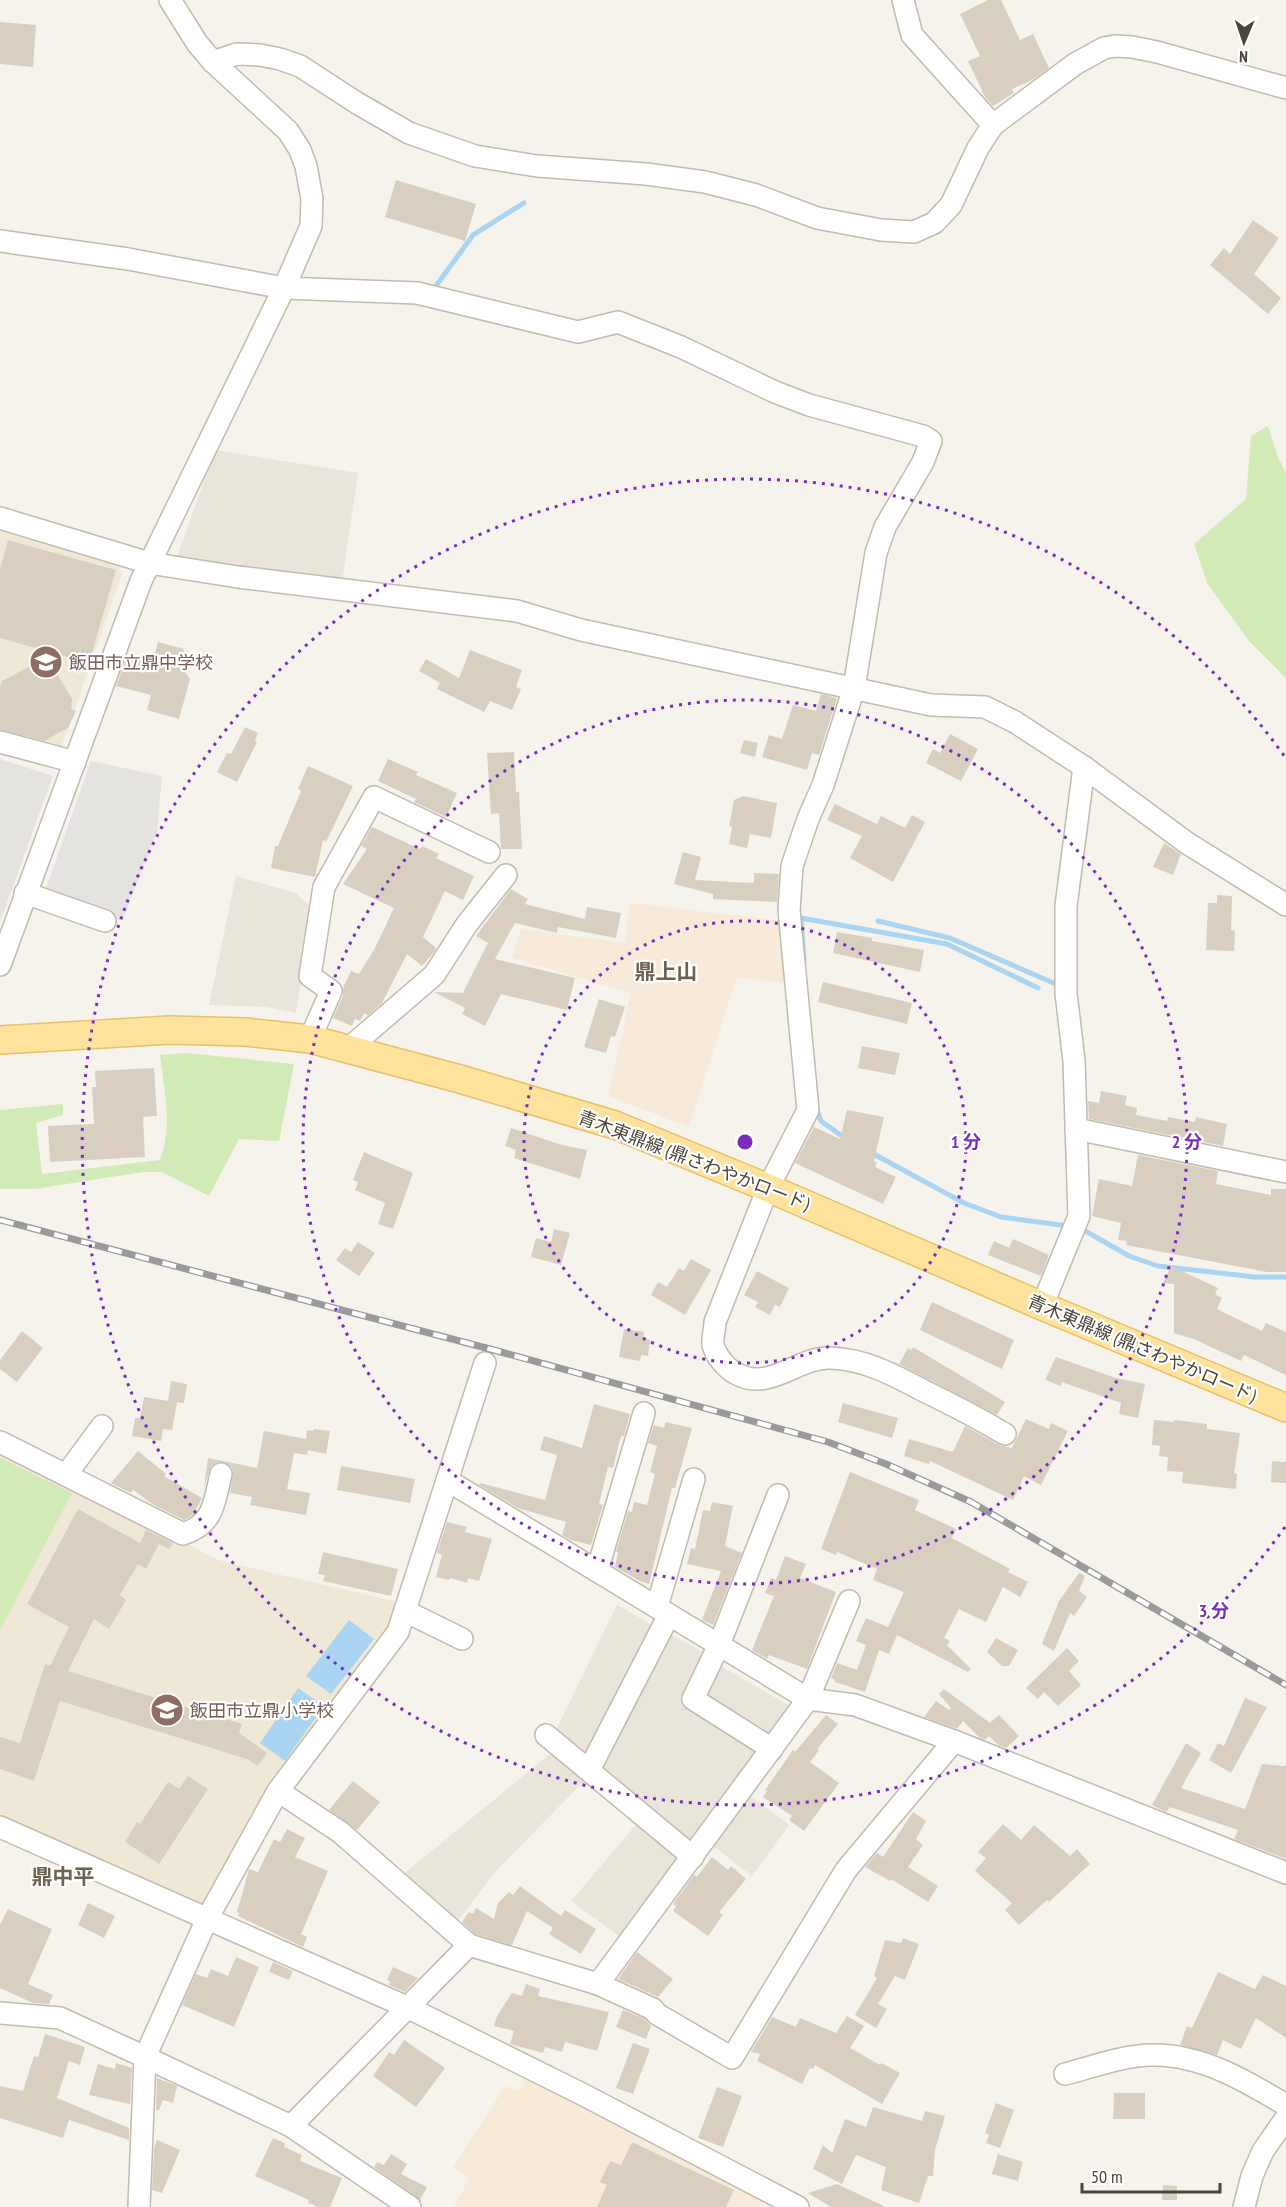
<svg xmlns="http://www.w3.org/2000/svg" width="1286" height="2207" font-family="'PT Sans Narrow','Noto Sans JP',sans-serif">
<style>
.residential{fill:#eae5da}
.commercial{fill:#f7ead8}
.education{fill:#efe8d6}
.green{fill:#d2eab5}
.parking{fill:#e5e3e0}
.water{fill:#a9d4f2}
.lines{fill:none;stroke-linecap:round;stroke-linejoin:round}
.stream{stroke:#a9d4f2;stroke-width:5}
.building{fill:#d8cfc1}
.minor-casing{stroke:#c2bbae;stroke-width:24}
.major-casing{stroke:#e6c16a;stroke-width:30}
.minor{stroke:#fff;stroke-width:21}
.major{stroke:#ffe39c;stroke-width:27}
.rail-casing{stroke:#9a9a9a;stroke-width:7}
.rail{stroke:#fff;stroke-width:4.5;stroke-dasharray:14;stroke-linecap:butt}
.ring{fill:none;stroke:#7b2cbf;stroke-width:3;stroke-dasharray:3 6}
.labels{text-anchor:middle;dominant-baseline:central;stroke-width:4.5;stroke-linejoin:round;paint-order:stroke}
.education-label{font-size:18px;fill:#785e54;stroke:#fff;text-anchor:start}
.street-label{font-size:18px;fill:#4b4439;stroke:#fff}
.quarter-label{font-size:21px;font-weight:bold;fill:#6e6250;stroke:#fff}
.centre{fill:#7b2cbf;stroke:#fff;stroke-width:3}
.ring-label{font-size:18px;text-anchor:middle;font-weight:bold;fill:#7b2cbf;stroke:#fff;stroke-width:4.5;stroke-linejoin:round;paint-order:stroke}
</style>
<rect width="100%" height="100%" fill="#f6f3ec"/>
<g class="residential">
<polygon points="215,450 358,473 341,589 174,566"/>
<polygon points="236,876 296,893 313,909 296,1013 267,1007 209,1005"/>
<polygon points="617,1605 654,1626 587,1758 554,1734"/>
<polygon points="666,1632 707,1654 687,1702 758,1750 689,1843 597,1770"/>
<polygon points="719,1665 790,1706 770,1740 699,1699"/>
<polygon points="555,1750 587,1778 495,1872 457,1922 401,1876"/>
<polygon points="750,1796 789,1825 752,1876 713,1846"/>
<polygon points="640,1820 684,1856 622,1938 571,1901"/>
</g>
<g class="commercial">
<polygon points="630,903 783,921 788,983 737,977 689,1127 608,1096 631,993 512,958 521,929 625,943"/>
<polygon points="527,2074 764,2201 760,2207 454,2207 469,2178 453,2167 505,2086 520,2091"/>
</g>
<g class="education">
<polygon points="0,529 117,564 122,574 54,768 0,750"/>
<polygon points="0,1448 218,1560 402,1603 391,1634 207,1911 0,1816"/>
</g>
<g class="green">
<polygon points="1268,426 1278,457 1286,473 1286,678 1249,641 1207,583 1194,544 1246,499 1251,436"/>
<path d="M187 1053 294 1064 279 1141 239 1139 209 1196 162 1172H143L35 1189H0V1110L63 1104V1115L36 1123 42 1174 160 1160C173 1125 164 1091 160 1055Z"/>
<polygon points="0,1458 72,1493 0,1630"/>
</g>
<g class="parking">
<polygon points="0,759 53,776 0,922"/>
<polygon points="91,761 162,776 157,832 122,921 45,891"/>
</g>
<g class="water">
<polygon points="349,1620 374,1639 331,1694 306,1676"/>
<polygon points="298,1688 324,1706 285,1761 260,1743"/>
</g>
<g class="lines">
<g class="stream">
<polyline points="433,290 473,235 524,203"/>
<polyline points="878,921 950,938 1058,985"/>
<polyline points="804,961 801,918 947,944 1038,988"/>
<polyline points="816,1108 821,1121 846,1139"/>
<polyline points="870,1152 964,1203 1001,1217 1068,1226"/>
<polyline points="1082,1229 1129,1256 1158,1266 1255,1277 1286,1277"/>
</g>
</g>
<g class="building">
<polygon points="988,0 1001,0 1020,40 1033,34 1049,68 1032,80 1012,89 1014,93 993,106 985,97 968,61 980,56 960,14"/>
<polygon points="0,22 36,25 33,67 0,64"/>
<polygon points="396,180 476,204 465,241 385,217"/>
<polygon points="1253,220 1279,238 1254,274 1281,298 1268,314 1210,265 1224,248 1230,254"/>
<polygon points="8,540 116,570 89,663 0,638 0,569"/>
<polygon points="158,642 184,649 180,665 190,679 179,719 147,710 151,695 116,686 127,656 152,663"/>
<polygon points="470,650 522,670 516,687 521,689 512,710 490,701 484,712 437,689 440,683 419,671 426,659 459,678"/>
<polygon points="47,657 72,699 71,709 76,711 68,728 44,741 0,730 0,688 2,681"/>
<polygon points="821,694 837,698 819,755 812,753 807,770 762,757 769,735 782,739 793,705 816,711"/>
<polygon points="245,727 258,733 255,740 257,742 237,782 217,772 227,753 231,754"/>
<polygon points="950,734 978,749 961,781 926,763 933,749 940,753"/>
<polygon points="744,740 758,743 755,757 740,753"/>
<polygon points="514,752 516,792 519,792 522,849 501,849 499,813 491,814 487,753"/>
<polygon points="388,759 418,772 416,775 457,793 446,817 414,802 416,799 378,781"/>
<polygon points="308,766 353,786 326,842 323,840 315,877 271,868 275,846 278,846 301,791 298,789"/>
<polygon points="743,796 777,803 771,838 750,834 747,848 729,844 732,827 729,826 734,800"/>
<polygon points="835,804 877,824 881,816 905,828 912,815 925,822 893,882 850,858 862,836 827,820"/>
<polygon points="372,827 420,849 422,846 439,854 436,858 474,876 463,900 445,891 423,937 436,948 434,952 422,966 407,954 382,1003 368,1015 364,1013 360,1021 355,1019 352,1026 333,1018 343,996 343,988 351,971 359,974 375,948 394,908 343,884 367,849 361,846"/>
<polygon points="1164,843 1181,854 1173,875 1153,867"/>
<polygon points="683,852 701,857 695,880 754,883 754,873 779,874 777,902 713,899 713,894 674,884"/>
<polygon points="511,889 528,899 525,904 585,919 587,907 621,913 616,938 558,927 557,933 515,923 495,959 575,978 567,1010 501,994 485,1026 462,1014 465,1008 434,992 463,993 488,943 476,936"/>
<polygon points="1217,895 1232,896 1231,930 1235,931 1234,951 1206,950 1208,903 1217,903"/>
<polygon points="837,932 872,938 872,941 924,950 920,972 833,953"/>
<polygon points="823,982 912,1003 907,1024 818,1002"/>
<polygon points="599,999 625,1007 615,1037 611,1036 606,1053 584,1047"/>
<polygon points="862,1046 900,1053 895,1075 858,1068"/>
<polygon points="154,1068 157,1116 143,1117 145,1157 50,1162 48,1126 94,1124 92,1087 96,1087 95,1071"/>
<polygon points="1101,1091 1127,1096 1125,1105 1137,1108 1136,1115 1167,1121 1168,1117 1195,1122 1196,1117 1227,1124 1223,1146 1089,1119 1088,1101 1099,1103"/>
<polygon points="847,1110 884,1117 874,1161 877,1163 875,1167 896,1177 883,1204 795,1163 814,1127 840,1139"/>
<polygon points="511,1128 562,1145 587,1150 580,1179 514,1158 516,1150 505,1146"/>
<polygon points="364,1152 413,1173 393,1229 378,1224 385,1203 355,1190 358,1182 353,1180"/>
<polygon points="1138,1155 1218,1171 1216,1184 1271,1195 1271,1189 1286,1189 1286,1272 1267,1272 1126,1245 1127,1241 1118,1240 1121,1223 1092,1216 1099,1179 1132,1186"/>
<polygon points="554,1229 570,1233 561,1265 531,1257 536,1238 551,1242"/>
<polygon points="1013,1239 1049,1255 1041,1276 988,1255 994,1241 1009,1248"/>
<polygon points="358,1242 375,1253 359,1276 336,1260 345,1248 351,1252"/>
<polygon points="691,1259 711,1270 685,1315 651,1295 658,1282 667,1287 679,1268 684,1271"/>
<polygon points="1171,1266 1218,1288 1215,1294 1222,1298 1217,1309 1262,1331 1266,1323 1286,1332 1286,1375 1244,1355 1241,1361 1196,1340 1174,1333 1174,1284 1163,1283"/>
<polygon points="757,1271 789,1288 780,1307 775,1305 770,1315 755,1307 758,1302 744,1295"/>
<polygon points="932,1302 1014,1340 1002,1369 920,1330"/>
<polygon points="624,1329 644,1332 643,1339 650,1340 648,1356 641,1355 640,1361 619,1357"/>
<polygon points="22,1331 43,1348 17,1382 0,1369 0,1360"/>
<polygon points="913,1347 1005,1402 997,1415 899,1364 908,1348 911,1350"/>
<polygon points="1056,1357 1116,1378 1145,1384 1138,1418 1119,1414 1121,1403 1062,1382 1061,1386 1045,1380"/>
<polygon points="171,1381 187,1384 184,1403 177,1402 172,1430 163,1429 161,1441 132,1436 135,1418 140,1418 144,1397 168,1401"/>
<polygon points="843,1403 898,1418 892,1438 838,1422"/>
<polygon points="594,1404 630,1414 624,1436 621,1436 613,1468 608,1467 599,1504 603,1505 591,1545 571,1540 562,1535 566,1522 518,1508 479,1485 480,1483 545,1500 557,1455 540,1450 544,1436 582,1448"/>
<polygon points="1026,1419 1049,1429 1051,1423 1068,1431 1041,1485 1024,1476 1013,1500 930,1461 929,1464 904,1456 909,1439 953,1452 965,1426 999,1445 1012,1448"/>
<polygon points="1154,1420 1174,1422 1174,1420 1207,1424 1207,1429 1240,1433 1234,1473 1237,1474 1236,1489 1182,1483 1183,1472 1167,1471 1168,1457 1159,1456 1160,1446 1152,1445"/>
<polygon points="666,1422 692,1428 675,1488 672,1488 649,1584 640,1581 615,1567 618,1552 616,1552 628,1511 632,1512 634,1502 647,1505 655,1474 650,1472 657,1446 648,1443 654,1425 664,1428"/>
<polygon points="314,1429 330,1431 326,1454 308,1450 307,1455 294,1453 287,1489 310,1493 306,1515 250,1505 252,1497 230,1493 233,1471 230,1465 224,1462 217,1462 211,1466 204,1488 208,1458 257,1468 264,1431 306,1439 307,1430 313,1431"/>
<polygon points="138,1451 166,1474 164,1476 202,1498 193,1515 184,1520 154,1505 133,1490 131,1493 111,1483"/>
<polygon points="1272,1461 1286,1462 1286,1483 1271,1482"/>
<polygon points="341,1466 415,1479 410,1503 337,1490"/>
<polygon points="850,1472 919,1500 915,1510 956,1529 952,1538 1010,1569 1008,1572 1028,1582 1020,1597 1003,1587 986,1622 959,1609 944,1638 950,1641 947,1645 971,1669 968,1672 897,1635 889,1654 879,1650 865,1692 835,1682 835,1680 831,1678 837,1663 857,1670 866,1645 856,1641 866,1618 888,1627 904,1592 873,1580 877,1569 837,1552 836,1555 821,1549"/>
<polygon points="712,1502 733,1506 725,1546 742,1553 713,1625 702,1620 721,1571 687,1564 691,1548 695,1549 703,1510 710,1511"/>
<polygon points="78,1509 140,1543 146,1530 173,1543 169,1549 159,1544 146,1569 138,1564 120,1595 126,1600 109,1629 94,1619 68,1671 242,1724 239,1733 267,1753 258,1766 247,1759 60,1701 34,1781 0,1769 0,1737 20,1743 45,1664 50,1666 69,1627 27,1604"/>
<polygon points="447,1522 467,1527 465,1532 492,1539 479,1581 468,1578 467,1583 450,1578 449,1580 436,1577 442,1555 437,1553"/>
<polygon points="323,1552 398,1569 391,1596 323,1581 325,1575 318,1574"/>
<polygon points="785,1556 806,1564 800,1578 836,1592 807,1669 769,1655 767,1659 752,1650 774,1596 765,1593 771,1578 776,1580"/>
<polygon points="1079,1573 1085,1576 1079,1591 1087,1597 1074,1616 1070,1613 1054,1651 1042,1644 1059,1601"/>
<polygon points="996,1638 1018,1650 1009,1666 1002,1666 987,1652"/>
<polygon points="1067,1648 1079,1661 1069,1671 1081,1685 1058,1706 1044,1692 1038,1699 1026,1688"/>
<polygon points="944,1689 990,1723 999,1715 1019,1736 1006,1748 997,1744 989,1736 985,1740 979,1737 963,1721 957,1729 924,1717 936,1701 949,1710 951,1708 939,1694"/>
<polygon points="1245,1698 1267,1707 1231,1773 1209,1760 1218,1743 1224,1746"/>
<polygon points="826,1715 838,1724 817,1749 819,1750 810,1762 839,1783 804,1831 789,1820 792,1816 763,1797 767,1791 765,1790 793,1750 795,1752"/>
<polygon points="1186,1743 1201,1753 1181,1788 1245,1809 1262,1764 1286,1766 1286,1859 1234,1839 1238,1830 1170,1807 1166,1812 1152,1805"/>
<polygon points="188,1776 208,1789 159,1864 125,1842 137,1822 140,1824 168,1782 179,1789"/>
<polygon points="353,1781 380,1802 357,1830 329,1810"/>
<polygon points="913,1812 926,1821 916,1839 923,1845 908,1867 938,1886 928,1902 891,1879 890,1881 865,1867 877,1853 883,1857"/>
<polygon points="1003,1824 1021,1840 1034,1825 1070,1856 1077,1849 1090,1864 1049,1902 1047,1900 1019,1925 1005,1910 1012,1903 975,1871 986,1858 978,1852"/>
<polygon points="287,1829 305,1838 295,1857 328,1871 301,1934 307,1937 303,1947 238,1916 239,1913 237,1912 249,1869 258,1872 274,1839 280,1842"/>
<polygon points="712,1857 728,1870 731,1866 746,1879 719,1912 723,1915 708,1936 673,1911 676,1906 673,1904 694,1875 697,1877"/>
<polygon points="520,1886 561,1916 565,1910 596,1929 581,1954 549,1934 553,1928 527,1911 512,1945 475,1934 462,1922 469,1912 473,1914 476,1908 494,1919 498,1903 509,1892 513,1895"/>
<polygon points="88,1903 115,1916 104,1938 78,1925"/>
<polygon points="8,1909 52,1929 28,1984 53,1995 49,2004 33,2003 0,1988 0,1925"/>
<polygon points="903,1938 919,1944 905,1980 895,1976 878,2004 887,2009 876,2028 855,2015 877,1978 874,1976 885,1940 901,1943"/>
<polygon points="637,1952 673,1979 658,1997 618,1979"/>
<polygon points="236,1957 259,1967 234,2027 182,2005 196,1974 207,1978 211,1969 228,1976"/>
<polygon points="273,1962 293,1971 289,1980 269,1972"/>
<polygon points="393,1967 418,1978 405,1992 389,1985 391,1982 387,1980"/>
<polygon points="1218,1972 1255,1989 1263,1975 1286,1986 1286,2038 1256,2018 1241,2049 1223,2040 1217,2055 1180,2045 1187,2026 1192,2028"/>
<polygon points="526,1984 540,1989 538,1996 609,2012 597,2051 565,2042 562,2052 545,2047 543,2053 510,2044 514,2031 494,2026 497,2016 512,1993 522,1996"/>
<polygon points="623,2010 645,2019 651,2026 646,2039 616,2027"/>
<polygon points="847,2016 864,2026 850,2048 880,2065 881,2063 900,2073 882,2104 815,2065 813,2069 810,2068 802,2084 757,2061 760,2054 751,2052 772,2017 796,2027 800,2018 836,2033"/>
<polygon points="45,2034 85,2047 80,2065 69,2061 57,2098 129,2128 129,2140 69,2120 63,2138 0,2118 0,2086 23,2091 34,2056 38,2057"/>
<polygon points="404,2040 445,2068 416,2107 373,2076 389,2052 394,2055"/>
<polygon points="633,2043 650,2049 633,2094 616,2088"/>
<polygon points="116,2063 132,2068 130,2104 89,2095 98,2064 115,2069"/>
<polygon points="157,2078 177,2086 173,2103 163,2100 159,2110 156,2110"/>
<polygon points="717,2087 742,2096 723,2147 698,2138"/>
<polygon points="1114,2093 1145,2093 1145,2119 1113,2119"/>
<polygon points="996,2103 1014,2110 1000,2148 986,2143 989,2135 985,2133"/>
<polygon points="873,2107 922,2121 925,2111 945,2116 935,2150 933,2176 928,2176 919,2203 881,2190 886,2167 856,2155 842,2184 813,2169 823,2145 832,2153 845,2119 866,2127"/>
<polygon points="273,2138 285,2143 284,2147 302,2155 300,2161 342,2178 330,2207 318,2207 308,2203 309,2200 255,2176"/>
<polygon points="157,2140 180,2150 162,2193 152,2190 154,2148"/>
<polygon points="632,2142 734,2190 726,2207 597,2207 607,2185 600,2182 610,2161 621,2165"/>
<polygon points="391,2154 407,2164 401,2174 427,2187 420,2200 374,2167 377,2162 384,2165"/>
<polygon points="998,2154 1023,2162 1018,2181 992,2174"/>
<polygon points="837,2184 886,2207 831,2207 808,2193"/>
<polygon points="1163,2185 1177,2186 1177,2200 1162,2200"/>
</g>
<g class="lines">
<g class="minor-casing">
<g id="minor">
<polyline points="903,0 912,35 993,125"/>
<polyline points="213,62 237,54 260,55 280,59 300,66 357,103 409,133 475,156 537,166 646,174 705,182 756,195 817,218 881,230 914,232 934,223 951,205 978,148 993,125 1075,64 1104,48 1115,46 1132,47 1157,52 1286,88"/>
<path d="M0 241 128 259 284 288 417 293 578 332 618 322 681 347 775 392 809 405 923 436 931 441 923 462 885 527 876 553 854 688 823 785 808 819 792 866 789 910 808 1110 768 1188 715 1322C715 1329 712 1339 713 1345 716 1356 726 1368 735 1373 770 1393 796 1357 830 1358 865 1359 894 1375 924 1391 951 1404 978 1418 1005 1434"/>
<polyline points="0,518 149,563 238,577 517,611 581,630 931,705 985,707 1015,722 1084,767 1187,843 1286,905"/>
<polyline points="0,742 75,762"/>
<polyline points="25,893 105,921"/>
<polyline points="0,965 141,581 284,288 311,226 312,199 306,166 300,150 288,131 213,62 197,43 170,0"/>
<polyline points="310,1039 331,991 310,976 324,887 374,797 489,852"/>
<polyline points="348,1049 434,975 467,924 506,875"/>
<polyline points="1076,1129 1286,1172"/>
<polyline points="1042,1306 1079,1216 1074,1061 1066,993 1066,906 1084,767"/>
<path d="M0 1442 183 1534C214 1524 214 1503 221 1474"/>
<polyline points="66,1475 102,1426"/>
<polyline points="447,1480 808,1699 855,1705 954,1741 1286,1873"/>
<polyline points="597,1571 644,1413"/>
<polyline points="657,1607 694,1479"/>
<polyline points="405,1611 462,1639"/>
<polyline points="546,1735 693,1857"/>
<polyline points="772,1749 693,1699 719,1645 778,1495"/>
<polyline points="589,1770 669,1615"/>
<polyline points="278,1791 340,1832 469,1945 598,1984 653,2009 657,2014 732,2058 846,1870 954,1741"/>
<polyline points="0,1827 409,2008 582,2094 798,2207"/>
<polyline points="598,1984 808,1699 849,1601"/>
<polyline points="0,2013 60,2018 145,2057 291,2126 410,2207"/>
<path d="M1065 2074C1092 2067 1125 2055 1152 2055 1201 2054 1246 2081 1286 2105"/>
<polyline points="291,2126 469,1945"/>
<polyline points="139,2207 145,2057 207,1919 278,1791 398,1632 485,1363"/>
<polyline points="1244,2207 1252,2176 1263,2151 1286,2118"/>
</g>
</g>
<g class="major-casing">
<polyline id="major" points="0,1040 170,1030 245,1032 310,1039 460,1079 615,1125 768,1188 1042,1306 1286,1408"/>
</g>
<use href="#minor" class="minor"/>
<use href="#major" class="major"/>
<g class="rail-casing">
<polyline id="rail" points="0,1220 490,1349 828,1442 886,1464 971,1502 1286,1685"/>
</g>
<use href="#rail" class="rail"/>
</g>
<g class="ring">
<circle cx="745" cy="1142" r="221"/>
<circle cx="745" cy="1142" r="442"/>
<path d="M1285 1527A663 663 0 1 1 1285 757"/>
</g>
<defs>
<g id="school-disc" transform="scale(1.725)"><circle r="9.5" fill="#8d6e63" stroke="#fff"/><path d="M0-5L7-2L0 1L-7-2ZM-4 1L0 2.5L4 1V4Q0 6-4 4Z" fill="#fff"/></g>
</defs>
<g fill-rule="evenodd">
<use href="#school-disc" x="46" y="662"/>
<use href="#school-disc" x="167" y="1710"/>
</g>
<g class="labels">
<g class="education-label">
<text x="69" y="662">飯田市立鼎中学校</text>
<text x="190" y="1710">飯田市立鼎小学校</text>
</g>
<g class="street-label">
<text transform="translate(694 1160) rotate(21)">青木東鼎線 (鼎さわやかロード)</text>
<text transform="translate(1142 1348) rotate(23)">青木東鼎線 (鼎さわやかロード)</text>
</g>
<g class="quarter-label">
<text x="666" y="971">鼎上山</text>
<text x="63" y="1876">鼎中平</text>
</g>
</g>
<circle cx="745" cy="1142" r="9" class="centre"/>
<g class="ring-label">
<text x="966" y="1148">1 分</text>
<text x="1187" y="1148">2 分</text>
<text x="1214" y="1617">3 分</text>
</g>
<g transform="translate(1244 42) rotate(182)" stroke="#ffffff" stroke-width="4.5" paint-order="stroke">
<path d="M0-4.5L10 22L0 15L-10 22Z" fill="#4b4439"/>
<text y="-9" font-size="16" font-weight="bold" text-anchor="middle" fill="#4b4439">N</text>
</g>
<path d="M1082 2183v9h138v-9" fill="none" stroke="#4b4439" stroke-width="3"/>
<text x="1091" y="2183" font-size="18" fill="#4b4439" stroke="#ffffff" stroke-width="4.5" paint-order="stroke">50 m</text>
</svg>
